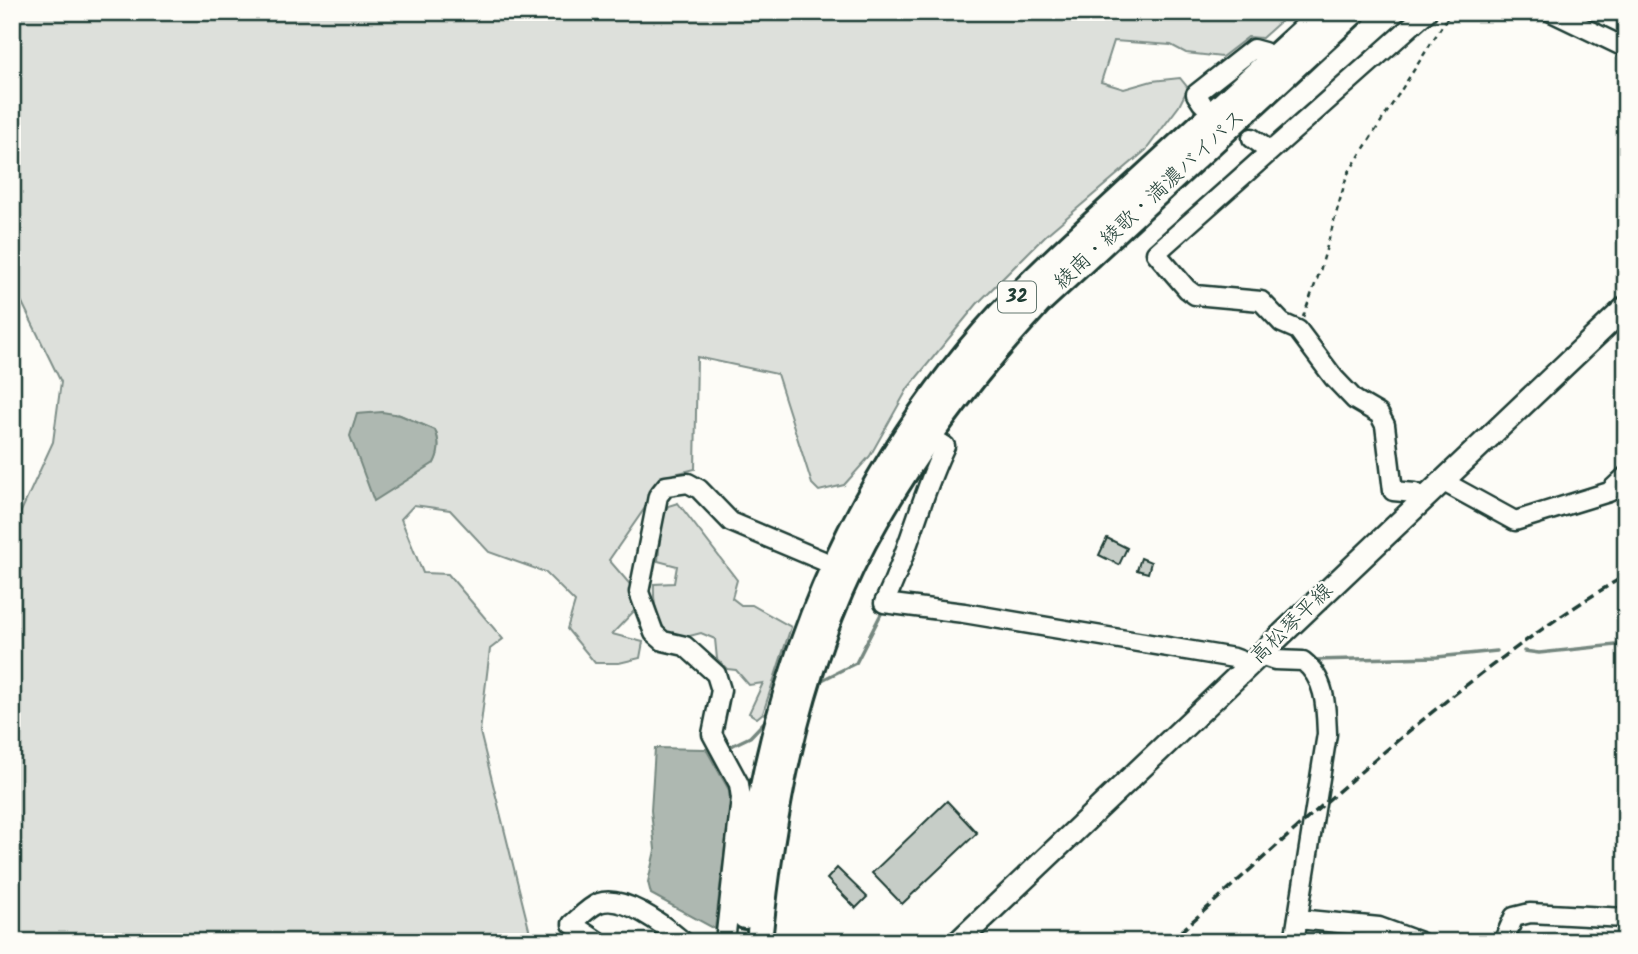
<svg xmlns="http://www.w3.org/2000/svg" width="1638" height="954" font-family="Kalam,'Klee One',sans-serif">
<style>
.green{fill:#dde0db;stroke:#7e8e88;stroke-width:2;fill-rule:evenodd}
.water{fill:#aeb8b1;stroke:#75877f;stroke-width:2}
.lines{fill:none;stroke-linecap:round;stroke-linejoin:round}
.stream{stroke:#75877f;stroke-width:3.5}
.building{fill:#c6cdc7;stroke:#1f3d34;stroke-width:2}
.minor-casing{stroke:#1f3d34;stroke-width:23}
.major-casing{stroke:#1f3d34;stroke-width:26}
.highway-casing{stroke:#1f3d34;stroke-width:30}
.path{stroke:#1f3d34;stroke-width:2.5;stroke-dasharray:5 5;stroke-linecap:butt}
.minor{stroke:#fdfcf7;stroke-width:18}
.major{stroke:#fdfcf7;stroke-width:21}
.highway{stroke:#fdfcf7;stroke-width:24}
.rail{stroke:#1f3d34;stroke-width:3.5;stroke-dasharray:10 5;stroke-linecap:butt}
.labels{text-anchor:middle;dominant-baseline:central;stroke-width:5;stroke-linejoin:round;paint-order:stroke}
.shield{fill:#fdfcf7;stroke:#62766e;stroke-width:2}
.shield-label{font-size:19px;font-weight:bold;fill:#1f3d34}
.street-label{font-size:21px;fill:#1f3d34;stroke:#fdfcf7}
</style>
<rect width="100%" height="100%" fill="#fdfcf7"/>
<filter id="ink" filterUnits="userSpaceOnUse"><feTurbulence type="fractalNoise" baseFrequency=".0143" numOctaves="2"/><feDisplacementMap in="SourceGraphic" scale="14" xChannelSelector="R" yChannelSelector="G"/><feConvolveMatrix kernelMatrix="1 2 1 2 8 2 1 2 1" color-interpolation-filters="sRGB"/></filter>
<g filter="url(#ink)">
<g class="green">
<path d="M12 12H1291L1262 38 1248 37 1222 57 1186 53 1171 45 1114 41 1101 82 1124 89 1152 81 1180 78 1188 88 1179 106 1146 150 1046 235 977 304 908 388 870 456 844 485 819 491 812 484 777 374 697 357 695 469 667 476 609 560 634 589 637 608 612 634 643 642 640 658 619 663H595L567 629 575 602 545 572 489 552 450 510 414 505 401 519 423 573 448 574 503 639 490 649 480 732 530 933 526 942H12V531L53 442 61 382 12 282ZM400 415 435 430C440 442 440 452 434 463Z"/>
<path d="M678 503 737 580 732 598 741 605H752L791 627 763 713 757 718 749 713 763 683 749 685 736 670 727 669 717 659 715 639 701 633 674 640C657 624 653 607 654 584L674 583 677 566 658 561 662 517 668 506Z"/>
</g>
<g class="water">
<path d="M382 412 400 415 435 430C440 442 440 452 434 463L374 501 350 436 357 414Z"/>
<polygon points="655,748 706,749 729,790 730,805 715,929 651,894 648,882 655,850 651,810"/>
</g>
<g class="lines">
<g class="stream">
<polyline points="1524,651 1539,653 1626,644"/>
<polyline points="1314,660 1437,657 1497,651"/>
<polyline points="818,682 856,663 883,610"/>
<polyline points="725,749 750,737 771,715"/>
</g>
</g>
<g class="building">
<polygon points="1107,538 1127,548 1119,565 1099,555"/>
<polygon points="1141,558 1151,562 1148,573 1137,570"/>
<polygon points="947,801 977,833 902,904 872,873"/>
<polygon points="837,868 867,897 856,908 827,879"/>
</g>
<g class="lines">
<g class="minor-casing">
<g id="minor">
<polyline points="1551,12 1626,48"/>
<polyline points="1202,103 1196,94 1253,49 1264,52 1277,67"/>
<polyline points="1252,138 1270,151"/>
<path d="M929 436 945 446C920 497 909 552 884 603L964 613 1234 658 1250 664"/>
<polyline points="1442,481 1515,521 1609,492 1626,476"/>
<polyline points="1425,497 1415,493 1393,491 1385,425 1379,414 1355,400 1334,378 1298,330 1282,323 1261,301 1195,295 1187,289 1156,253 1427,12"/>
<path d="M1260 655 1275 660 1303 661C1326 679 1326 707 1327 734L1294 942"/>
<polyline points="1298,919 1379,927 1420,942"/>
<path d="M599 942 572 924C580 917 589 907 599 903 624 894 665 926 684 942"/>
<polyline points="725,942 741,798 739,784 712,734 721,690 716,674 685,646 663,641 654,633 639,592 658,496 666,486 688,483 699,489 731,522 833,565"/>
<polyline points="1503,942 1514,917 1530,913 1626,918"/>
</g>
</g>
<g class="major-casing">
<polyline id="major" points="958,942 1626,307"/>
</g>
<g class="highway-casing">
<g id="highway">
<path d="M745 916C761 708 836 512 969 350 1018 291 1075 241 1131 189 1195 130 1259 71 1324 12"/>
<path d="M759 942C773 798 803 646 876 520 921 441 976 370 1038 303L1353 12"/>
</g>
</g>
<polyline class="path" points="1303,317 1320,271 1347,175 1451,12"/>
<use href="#minor" class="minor"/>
<use href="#major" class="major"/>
<use href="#highway" class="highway"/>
<path class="rail" d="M1169 942C1315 813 1458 675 1626 575"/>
</g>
</g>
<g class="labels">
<rect class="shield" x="998" y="281.5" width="38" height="31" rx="5"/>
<g class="shield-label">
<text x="1017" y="297">32</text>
</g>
<g class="street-label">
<text transform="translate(1150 200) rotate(-43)">綾南・綾歌・満濃バイパス</text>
<text transform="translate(1292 624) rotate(-44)">高松琴平線</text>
</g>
</g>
<rect width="1638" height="954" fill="none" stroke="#fdfcf7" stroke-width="42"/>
<rect x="21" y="21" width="1596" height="912" fill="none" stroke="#1f3d34" stroke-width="2.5" filter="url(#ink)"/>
</svg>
